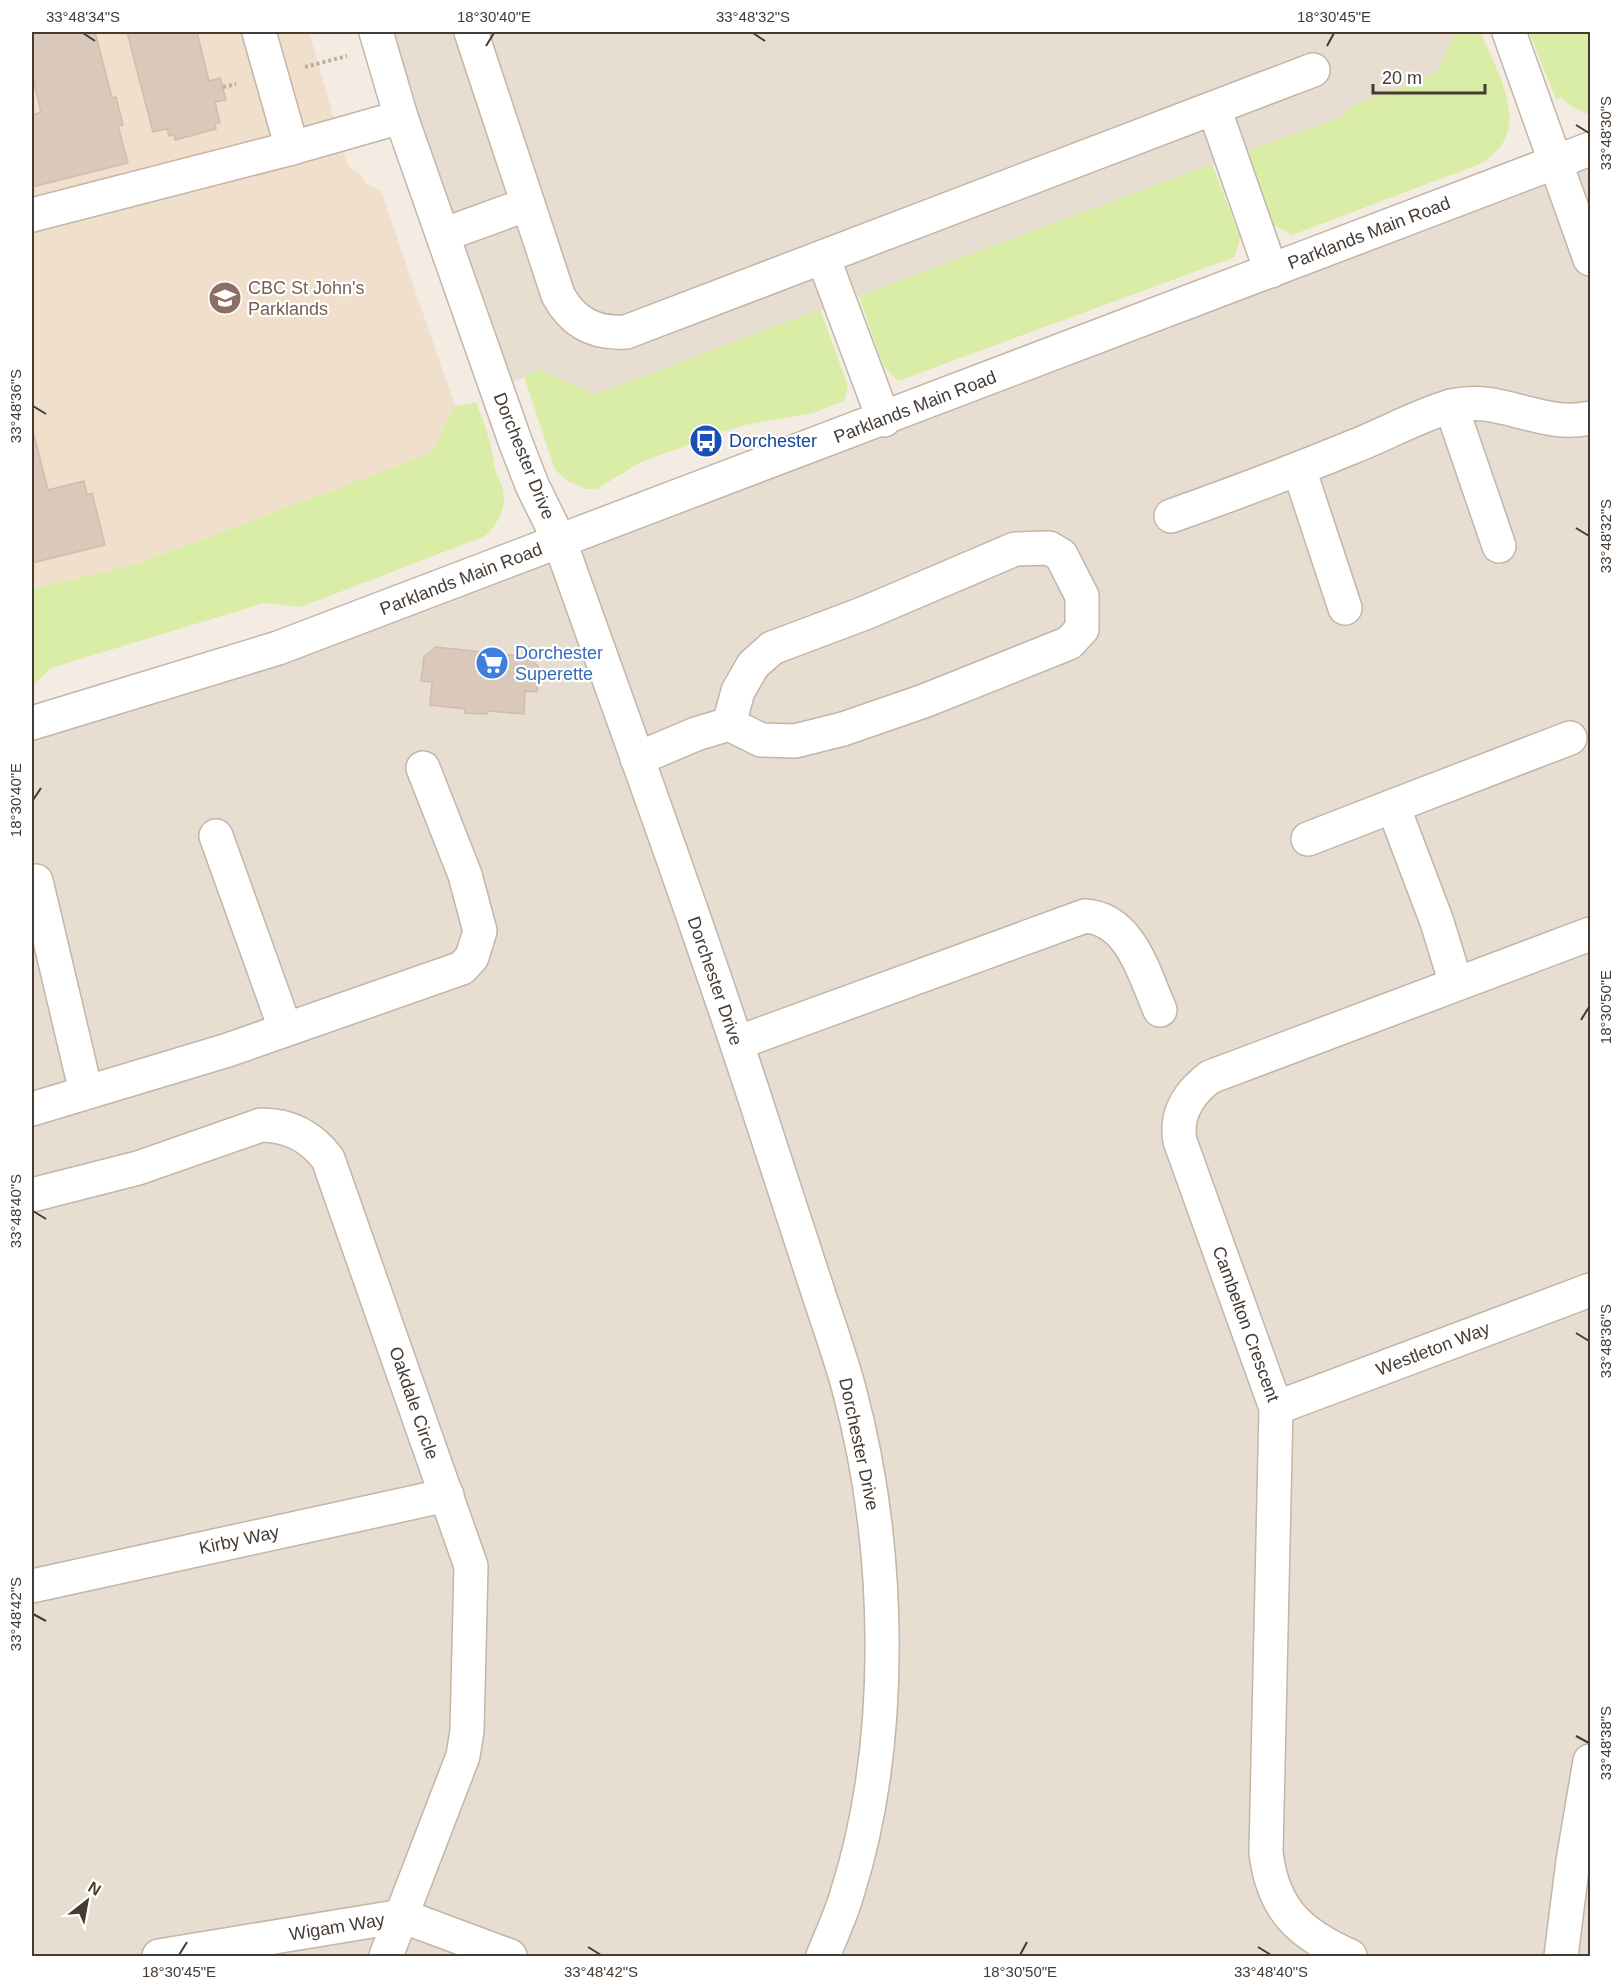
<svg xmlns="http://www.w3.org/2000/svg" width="1622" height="1988" font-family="Helvetica,sans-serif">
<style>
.residential{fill:#e8ddd1}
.education{fill:#efdfcb}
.green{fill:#d9eda7}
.building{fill:#dac8ba;stroke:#d2bcaa;stroke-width:1.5}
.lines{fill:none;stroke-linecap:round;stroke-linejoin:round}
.minor-casing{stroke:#c3b5a8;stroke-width:36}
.path{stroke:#c3ab95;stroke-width:4;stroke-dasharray:3 3;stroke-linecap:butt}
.minor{stroke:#fff;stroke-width:33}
.ticks{fill:none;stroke:#463b33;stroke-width:2}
.labels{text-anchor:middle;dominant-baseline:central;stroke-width:4.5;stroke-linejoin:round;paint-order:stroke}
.street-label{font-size:18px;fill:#463b33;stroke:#fff}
.education-label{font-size:18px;fill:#785e54;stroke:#fff;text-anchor:start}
.transit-label{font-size:18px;fill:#164399;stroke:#fff;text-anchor:start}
.shop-label{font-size:18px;fill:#366cbe;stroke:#fff;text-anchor:start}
.neatline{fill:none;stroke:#463b33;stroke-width:2}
.ticks-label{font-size:15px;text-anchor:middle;fill:#463b33}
</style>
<rect width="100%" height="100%" fill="#f4ece3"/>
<g class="residential">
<polygon points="370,32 1456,32 1436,73 1350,107 1340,118 599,393 590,393 540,369 494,392"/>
<polygon points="1590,149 1590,1956 32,1956 32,723"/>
</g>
<polygon class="education" points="32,32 309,32 348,166 362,176 365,183 381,191 455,406 431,453 137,564 32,589"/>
<g class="green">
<path d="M1456 32H1481C1498 76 1536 132 1480 164L1292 235 1274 225 1247 151 1340 118 1350 107 1436 73Z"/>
<polygon points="1529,32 1590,32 1590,115 1572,107 1561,97 1556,99"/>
<polygon points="1212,164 1240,237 1235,257 898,381 883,366 859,296"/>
<polygon points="820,309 848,386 844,401 813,413 745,425 720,433 639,463 597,489 586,489 569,482 555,470 524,376 540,369 590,393 599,393"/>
<path d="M476 402C484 423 491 441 494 464 495 472 500 479 502 486 508 505 499 523 485 536L301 607 264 603 51 668 32 687V589L137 564 431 453 455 406Z"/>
</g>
<g class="building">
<polygon points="32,32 95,32 112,98 116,97 123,125 118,126 128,163 32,187 32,115 41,112 32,75"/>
<polygon points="127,32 197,32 209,81 220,78 226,100 215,102 220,123 215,124 216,129 175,140 174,135 169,136 167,129 153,132"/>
<polygon points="32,427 48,490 84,481 87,495 92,493 105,545 32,563"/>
<polygon points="436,647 528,657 538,666 537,692 525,691 524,714 488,711 487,714 465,713 465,709 430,705 432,682 421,681 424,657"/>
</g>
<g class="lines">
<g class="minor-casing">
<g id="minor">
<polyline points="259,32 292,148"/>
<path d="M376 32 401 117 515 441 532 485 560 542C627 730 696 918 758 1108 779 1171 799 1235 820 1298 830 1328 841 1359 849 1389 891 1545 896 1740 847 1894 841 1915 831 1936 823 1956"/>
<polyline points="1509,32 1590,259"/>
<polyline points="1214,108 1271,271"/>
<path d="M528 204 558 295C573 323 595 334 626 332L1313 70"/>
<polyline points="32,215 292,148 401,117"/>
<polyline points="443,235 528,204 471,32"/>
<polyline points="823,257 884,420"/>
<polyline points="1451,406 1499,546"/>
<polyline points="1299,469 1345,608"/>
<path d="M1171 516C1233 494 1294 471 1355 446 1383 435 1424 413 1452 406 1501 394 1540 429 1590 418"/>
<polyline points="32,723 278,648 1590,149"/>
<polyline points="637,759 696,734 729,724 738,691 753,665 772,648 865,613 1015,549 1049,548 1061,555 1082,596 1082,629 1069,643 924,701 843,729 795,741 761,740 729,724"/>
<polyline points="216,836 285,1028"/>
<polyline points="1308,839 1393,806"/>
<polyline points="36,881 86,1092"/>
<polyline points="1456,984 1437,922 1393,806 1570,738"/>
<path d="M737 1043 1085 916C1131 919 1144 974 1160 1010"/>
<polyline points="32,1109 228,1050 462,968 472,957 480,931 465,875 423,768"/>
<path d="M32 1195 138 1168 261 1125C289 1125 311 1136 328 1159L471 1566 467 1731 463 1756 386 1956"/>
<polyline points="1276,1408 1590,1290"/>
<polyline points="32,1586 447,1495"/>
<polyline points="159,1956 402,1916 510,1956"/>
<path d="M1350 1956C1300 1934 1273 1910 1266 1853L1276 1408 1180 1141C1175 1114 1189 1093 1210 1077L1590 934"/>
<polyline points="1561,1956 1573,1861 1590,1761"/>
</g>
</g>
<g class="path">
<polyline points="305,67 347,56"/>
<polyline points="223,87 236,84"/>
</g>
<use href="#minor" class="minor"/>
</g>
<path class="ticks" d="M83 33 95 41M753 33 765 41M486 46 494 33M1327 46 1334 33M1576 125 1589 133M33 406 46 414M1576 528 1589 536M33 800 41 788M1581 1020 1589 1007M33 1211 46 1219M1576 1333 1589 1341M33 1614 46 1621M1576 1736 1589 1743M588 1947 601 1955M1258 1947 1271 1955M179 1955 187 1942M1020 1955 1027 1942"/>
<defs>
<g id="school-disc" transform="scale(1.725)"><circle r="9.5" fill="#8d6e63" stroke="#fff"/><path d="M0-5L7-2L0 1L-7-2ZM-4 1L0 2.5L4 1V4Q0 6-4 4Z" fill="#fff"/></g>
<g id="bus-disc" transform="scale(1.725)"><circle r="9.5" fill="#1a4fb4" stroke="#fff"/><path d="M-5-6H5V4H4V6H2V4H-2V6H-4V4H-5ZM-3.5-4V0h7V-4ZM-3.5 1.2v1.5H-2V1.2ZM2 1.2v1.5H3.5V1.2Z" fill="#fff"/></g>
<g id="supermarket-disc" transform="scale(1.725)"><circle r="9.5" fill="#3f7fe0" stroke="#fff"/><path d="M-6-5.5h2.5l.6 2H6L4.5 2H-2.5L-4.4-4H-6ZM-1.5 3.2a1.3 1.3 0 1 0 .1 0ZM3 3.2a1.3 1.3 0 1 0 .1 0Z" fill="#fff"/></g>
</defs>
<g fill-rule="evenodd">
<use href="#school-disc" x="225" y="298"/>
<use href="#bus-disc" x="706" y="441"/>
<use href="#supermarket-disc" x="492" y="663"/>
</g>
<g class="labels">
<g class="street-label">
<text transform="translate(1369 233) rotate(-21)">Parklands Main Road</text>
<text transform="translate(915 407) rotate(-21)">Parklands Main Road</text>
<text transform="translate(524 456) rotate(68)">Dorchester Drive</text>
<text transform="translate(461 579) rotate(-21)">Parklands Main Road</text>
<text transform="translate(715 981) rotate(71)">Dorchester Drive</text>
<text transform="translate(1246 1324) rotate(70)">Cambelton Crescent</text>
<text transform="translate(1433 1349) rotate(-21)">Westleton Way</text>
<text transform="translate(414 1403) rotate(71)">Oakdale Circle</text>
<text transform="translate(859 1444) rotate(78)">Dorchester Drive</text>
<text transform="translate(239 1540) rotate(-12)">Kirby Way</text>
<text transform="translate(337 1927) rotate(-9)">Wigam Way</text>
</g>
<g class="education-label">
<text x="248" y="288">CBC St John's<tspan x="248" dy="21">Parklands</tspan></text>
</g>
<g class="transit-label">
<text x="729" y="441">Dorchester</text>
</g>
<g class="shop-label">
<text x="515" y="653">Dorchester<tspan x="515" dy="21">Superette</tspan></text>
</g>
</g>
<rect width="1622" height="1988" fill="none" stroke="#ffffff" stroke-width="66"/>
<g transform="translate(87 1901) rotate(31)" stroke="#ffffff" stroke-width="4.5" paint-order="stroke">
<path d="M0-4.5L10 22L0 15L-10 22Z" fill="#463b33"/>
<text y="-9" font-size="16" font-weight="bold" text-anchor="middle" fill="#463b33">N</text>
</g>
<path d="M1373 84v9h112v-9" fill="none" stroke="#463b33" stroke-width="3"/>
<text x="1382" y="84" font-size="18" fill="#463b33" stroke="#ffffff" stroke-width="4.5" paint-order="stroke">20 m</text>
<rect x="33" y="33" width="1556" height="1922" class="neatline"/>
<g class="ticks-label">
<text x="83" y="22">33°48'34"S</text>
<text x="494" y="22">18°30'40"E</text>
<text x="753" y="22">33°48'32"S</text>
<text x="1334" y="22">18°30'45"E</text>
<text transform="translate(1606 133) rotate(-90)" y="5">33°48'30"S</text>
<text transform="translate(16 406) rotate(-90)" y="5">33°48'36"S</text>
<text transform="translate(1606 536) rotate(-90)" y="5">33°48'32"S</text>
<text transform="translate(16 800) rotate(-90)" y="5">18°30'40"E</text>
<text transform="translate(1606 1007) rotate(-90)" y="5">18°30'50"E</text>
<text transform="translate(16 1211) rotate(-90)" y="5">33°48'40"S</text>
<text transform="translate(1606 1341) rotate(-90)" y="5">33°48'36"S</text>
<text transform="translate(16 1614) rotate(-90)" y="5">33°48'42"S</text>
<text transform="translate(1606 1743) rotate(-90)" y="5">33°48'38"S</text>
<text x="179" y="1977">18°30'45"E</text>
<text x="601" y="1977">33°48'42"S</text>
<text x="1020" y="1977">18°30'50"E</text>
<text x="1271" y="1977">33°48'40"S</text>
</g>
</svg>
